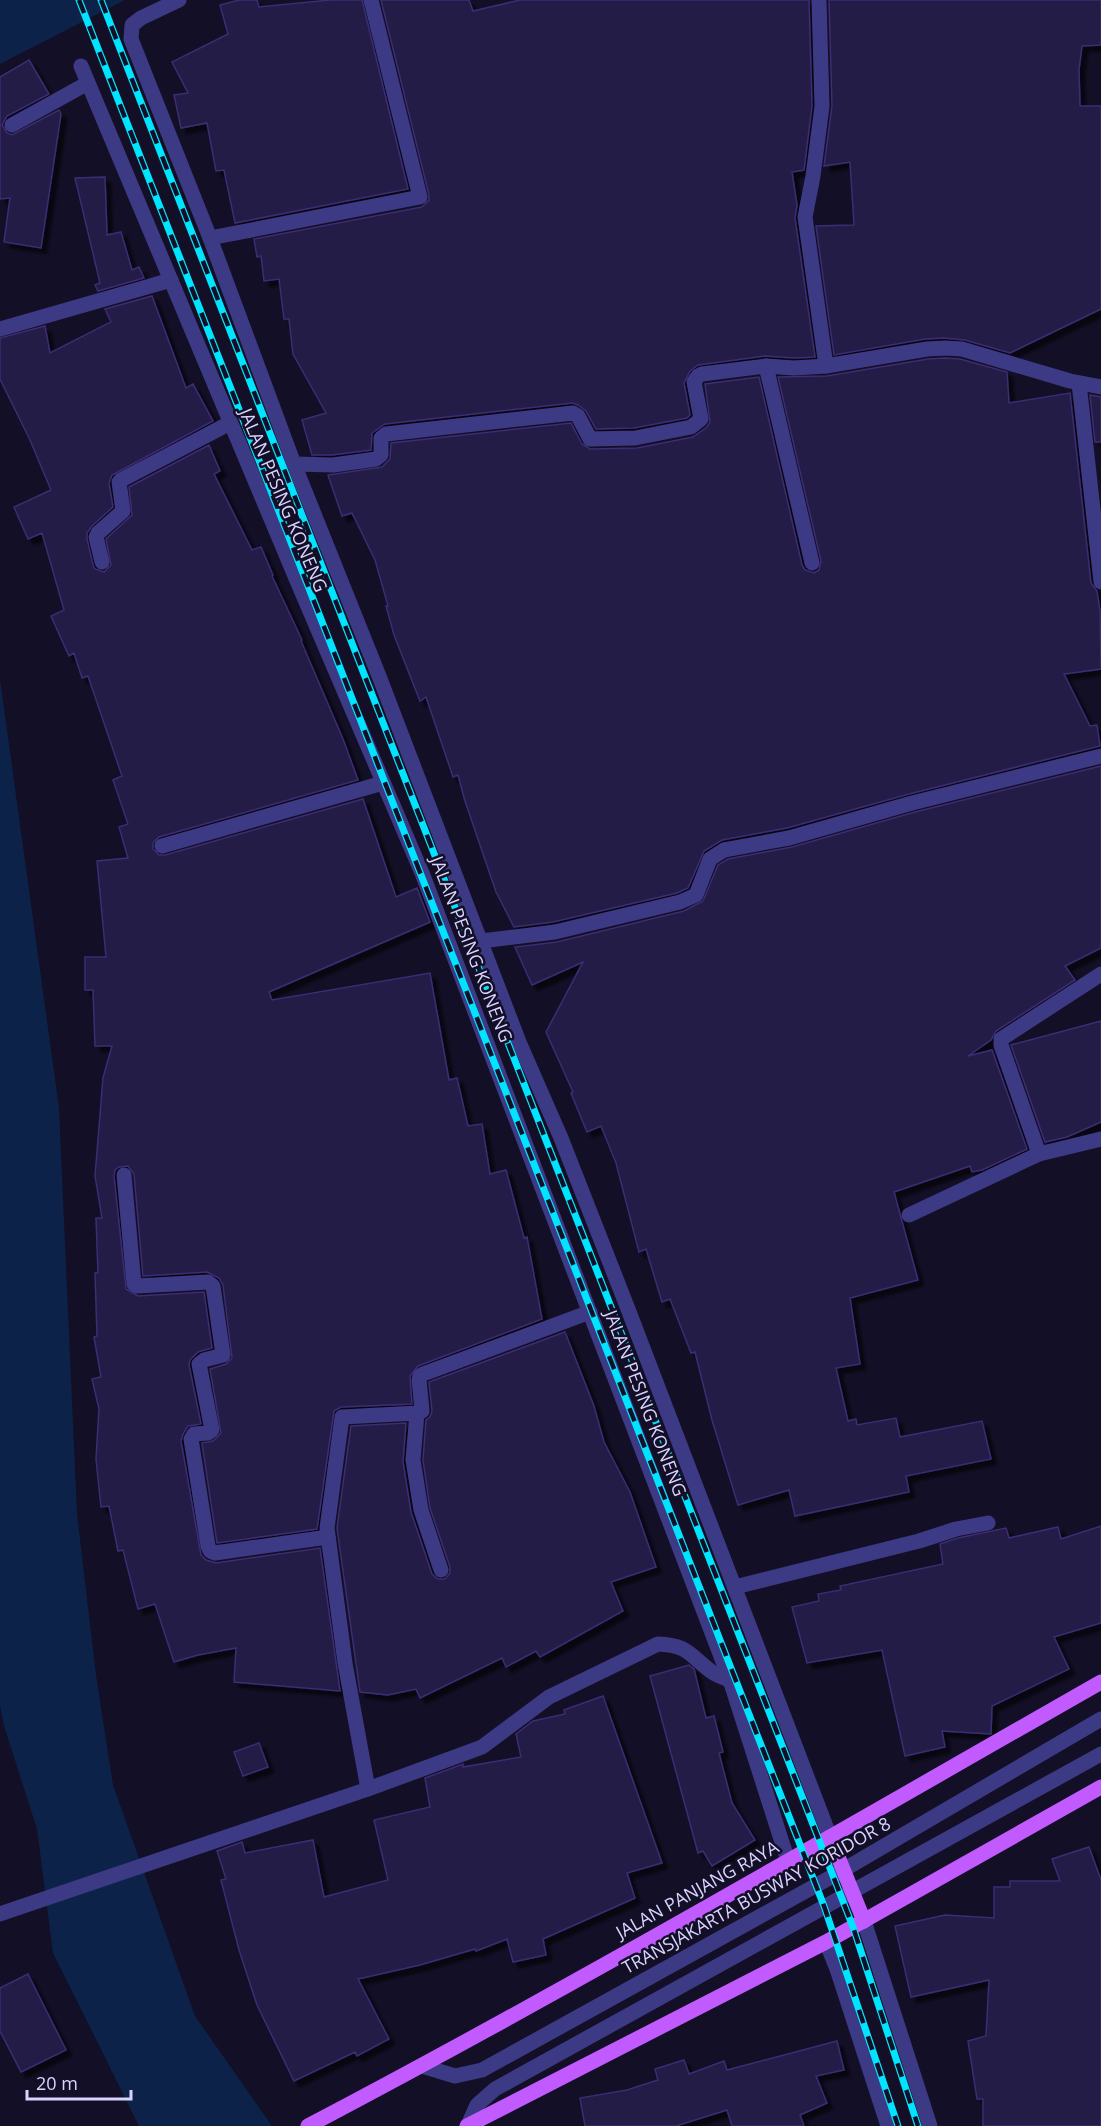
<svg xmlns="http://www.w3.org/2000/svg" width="1101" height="2126" font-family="'Open Sans',sans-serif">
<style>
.water{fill:#0c2248}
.building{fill:#241b47;stroke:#3b2d73;stroke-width:1.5;filter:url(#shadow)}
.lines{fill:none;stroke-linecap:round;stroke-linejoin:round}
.minor{stroke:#3d3a85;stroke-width:15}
.major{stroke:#c25bff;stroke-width:15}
.rail-casing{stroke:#00e5ff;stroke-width:7}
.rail{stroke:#130f26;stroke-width:4.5;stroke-dasharray:14;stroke-linecap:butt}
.labels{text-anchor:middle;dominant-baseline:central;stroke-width:5;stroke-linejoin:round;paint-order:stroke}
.street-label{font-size:18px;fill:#d9d4ff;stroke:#130f26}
</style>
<defs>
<filter id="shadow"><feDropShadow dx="5.5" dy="5.5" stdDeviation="1.5" flood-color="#0009"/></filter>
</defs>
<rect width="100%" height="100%" fill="#130f26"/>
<g class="water">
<polygon points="0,0 125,0 0,64"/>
<polygon points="0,679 59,1108 77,1514 96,1675 113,1785 195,2016 272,2126 139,2126 53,1953 37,1829 4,1726 0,1706"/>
</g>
<g class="building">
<polygon points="239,0 257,0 259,7 330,0 362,0 408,189 235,223 224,170 216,171 207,123 181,128 174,95 188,93 172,62 228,34 220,5"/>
<polygon points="381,0 469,0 473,11 520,0 809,0 812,106 804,170 792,172 797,205 795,218 815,357 794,358 765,356 698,365 690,371 684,383 690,415 687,418 634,428 596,429 586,411 578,405 572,403 385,424 372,433 371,450 332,455 312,455 302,420 326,413 293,354 289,319 284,319 279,279 264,281 261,256 257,257 254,239 422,207 429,200 429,195"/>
<polygon points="829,0 1101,0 1101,45 1082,46 1079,70 1080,106 1101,106 1101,309 1010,353 965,340 944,338 925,339 834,355 816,226 854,225 850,162 824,166 832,106"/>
<polygon points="29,60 49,94 7,116 2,125 7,133 12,135 59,110 61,114 41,248 4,242 10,198 0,199 0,77"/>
<polygon points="105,177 107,235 121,232 132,270 139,267 144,278 98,291 95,285 100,283 75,178"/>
<polygon points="152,296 186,388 193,384 213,421 112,475 109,483 113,507 92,526 87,533 87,539 93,565 95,569 104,572 111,565 106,539 132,515 129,487 209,445 220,471 214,474 252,550 261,547 273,575 272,576 302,640 301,641 343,739 358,780 159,837 153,843 153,849 159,855 165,855 363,799 396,897 417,888 430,922 269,992 272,1000 430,973 449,1080 457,1078 468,1126 482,1124 490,1174 506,1170 524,1238 527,1237 542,1319 418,1366 410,1376 412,1404 341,1407 334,1411 317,1529 217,1543 202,1443 213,1441 221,1433 210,1369 226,1364 232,1358 223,1285 219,1278 207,1272 143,1276 134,1174 128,1166 119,1167 115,1170 114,1176 126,1289 138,1296 204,1292 212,1348 198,1352 190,1360 189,1365 201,1424 188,1426 183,1434 181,1441 201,1555 206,1560 216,1563 320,1548 340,1691 234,1682 236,1648 198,1655 174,1662 155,1604 138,1609 123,1550 118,1551 109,1506 101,1507 96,1459 99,1409 92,1379 101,1377 94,1337 97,1336 95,1273 98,1273 96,1218 102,1218 95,1176 103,1078 112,1046 95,1046 93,990 85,990 85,957 106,957 97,861 128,858 119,827 128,824 113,780 122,776 88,676 82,678 74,653 69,656 51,616 64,610 42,533 28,539 14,507 51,490 30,440 0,379 0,338 45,326 50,353 111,322 105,309"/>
<polygon points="945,358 960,359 1007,372 1009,403 1070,393 1091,583 1097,591 1100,611 1101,669 1064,674 1090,726 1097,725 1100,746 909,794 787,828 722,840 704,851 688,888 677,893 553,922 514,927 496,892 465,801 458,775 453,777 426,697 420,701 394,635 386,606 388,606 375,560 352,513 342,516 328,475 382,467 390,459 391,443 571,423 582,444 590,449 637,448 693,437 707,427 710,422 705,384 759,377 802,565 805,570 814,573 819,570 821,561 778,377 827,376 928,359"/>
<polygon points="1090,395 1101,397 1101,442 1095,442"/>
<polygon points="1101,766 1101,948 1065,966 1075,980 996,1031 991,1040 968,1056 992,1050 1027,1149 982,1170 972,1172 970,1166 894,1192 918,1280 850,1298 860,1364 836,1368 848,1421 856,1419 857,1425 896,1418 900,1437 982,1421 991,1459 906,1476 909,1492 795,1516 789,1490 738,1505 712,1420 695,1352 691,1353 670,1299 662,1302 646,1249 639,1252 616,1163 601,1126 587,1132 571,1093 573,1092 546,1032 583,962 532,985 515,947 557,942 684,911 703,901 718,865 728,859 792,847 915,812"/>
<polygon points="1101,1021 1101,1122 1067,1137 1045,1142 1011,1045"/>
<polygon points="565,1332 594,1406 604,1442 630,1492 656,1567 611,1582 623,1611 540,1657 536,1651 506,1667 502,1658 420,1698 416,1689 388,1695 360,1692 337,1528 351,1426 406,1423 403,1462 411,1512 432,1574 438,1579 445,1579 450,1573 450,1567 430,1508 423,1460 426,1420 430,1417 432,1411 429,1382"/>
<polygon points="1101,1526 1101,1623 1054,1637 1069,1669 992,1706 991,1734 942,1731 945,1747 905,1756 882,1650 807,1663 792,1607 819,1601 818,1594 841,1590 840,1586 943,1564 940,1544 958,1538 1006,1528 1009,1538 1058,1527 1061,1539"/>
<polygon points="689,1665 694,1669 706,1718 714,1716 723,1752 719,1753 732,1803 755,1840 712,1866 703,1851 698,1853 650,1676"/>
<polygon points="603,1696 662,1863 627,1873 635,1898 543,1939 546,1955 513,1962 507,1939 476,1951 475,1949 420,1965 358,1979 389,2039 357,2056 355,2052 294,2081 257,2005 239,1950 221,1880 226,1879 217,1851 242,1842 245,1853 313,1840 324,1897 388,1880 374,1820 430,1807 425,1778 463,1764 463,1767 521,1757 516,1734 533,1721 565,1714 564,1710"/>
<polygon points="259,1743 268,1767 243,1776 234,1752"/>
<polygon points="1089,1847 1101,1880 1101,2126 983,2126 983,2099 977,2099 968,2041 986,2036 989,1980 911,1997 895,1926 945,1915 994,1918 994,1887 1010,1887 1010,1881 1060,1881 1052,1859"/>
<polygon points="28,1974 66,2050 21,2072 0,2031 0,1988"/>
<polygon points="837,2041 844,2070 816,2076 827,2103 800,2115 804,2126 732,2126 727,2110 676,2126 585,2126 580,2098 627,2090 658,2080 655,2069 684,2060 689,2074 724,2061 727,2070"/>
</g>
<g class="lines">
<g class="minor">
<polyline points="179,0 141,18 132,25 131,39 210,238 294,464 379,676 519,1042 561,1138 628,1309 830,1837"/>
<polyline points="819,0 822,106 813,176 805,217 826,366"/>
<polyline points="81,66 295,576 422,873 730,1680 788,1861"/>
<polyline points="12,125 88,83"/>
<polyline points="210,238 420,197 371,0"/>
<polyline points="0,329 171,280"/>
<polyline points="766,366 812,563"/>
<polyline points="1079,383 1101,582"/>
<polyline points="294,464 333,465 376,459 381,455 381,438 386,434 573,413 578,416 590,439 635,438 691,427 701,419 694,382 698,376 702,374 766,366 794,368 826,366 927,349 945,348 962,349 1070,381 1101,387"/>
<polyline points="102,562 96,537 98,533 123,511 119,482 121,480 230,423"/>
<polyline points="162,846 383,783"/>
<polyline points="481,941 555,932 680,902 696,895 710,859 724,850 789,838 912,803 1101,756"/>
<polyline points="1039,1154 1101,1139"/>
<polyline points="124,1175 134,1284 137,1286 208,1282 213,1286 223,1355 204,1360 199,1364 212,1430 208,1433 194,1434 191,1439 208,1546 210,1551 215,1553 328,1537"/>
<polyline points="909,1215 1039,1154 1001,1045 1001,1039 1101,974"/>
<polyline points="417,1413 413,1460 421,1510 441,1570"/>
<polyline points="735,1587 919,1541 956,1529 988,1523"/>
<polyline points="368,1789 345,1663 327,1528 342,1417 417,1413 422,1411 419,1379 420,1376 423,1374 590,1312"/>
<path d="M0 1914 368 1789 482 1747 549 1697 658 1644C689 1645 690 1656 712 1672 717 1676 724 1678 730 1680"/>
<polyline points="864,1921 930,2126"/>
<polyline points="826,1942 837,1969 888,2126"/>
<polyline points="422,2066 455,2076 482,2070 833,1876 1101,1719"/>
<polyline points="468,2125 477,2105 495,2089 1101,1754"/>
</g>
<g class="major">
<polyline points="830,1837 864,1921"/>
<path d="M308 2126C576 1985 838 1832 1101 1682"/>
<polyline points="467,2126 826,1942 1101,1787"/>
</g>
<g class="rail-casing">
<g id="rail">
<polyline points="79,0 824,1906 898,2126"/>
<polyline points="101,0 853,1927 918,2126"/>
</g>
</g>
<use href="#rail" class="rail"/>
</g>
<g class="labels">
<g class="street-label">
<text transform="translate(284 500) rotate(67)">JALAN PESING KONENG</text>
<text transform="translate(472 949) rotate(69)">JALAN PESING KONENG</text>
<text transform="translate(646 1403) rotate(69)">JALAN PESING KONENG</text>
<text transform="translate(697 1889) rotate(-29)">JALAN PANJANG RAYA</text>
<text transform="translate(756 1895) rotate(-29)">TRANSJAKARTA BUSWAY KORIDOR 8</text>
</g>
</g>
<path d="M27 2090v9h104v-9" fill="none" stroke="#d9d4ff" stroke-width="3"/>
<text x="36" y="2090" font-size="18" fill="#d9d4ff" stroke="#130f26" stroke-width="4.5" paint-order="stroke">20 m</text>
</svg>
